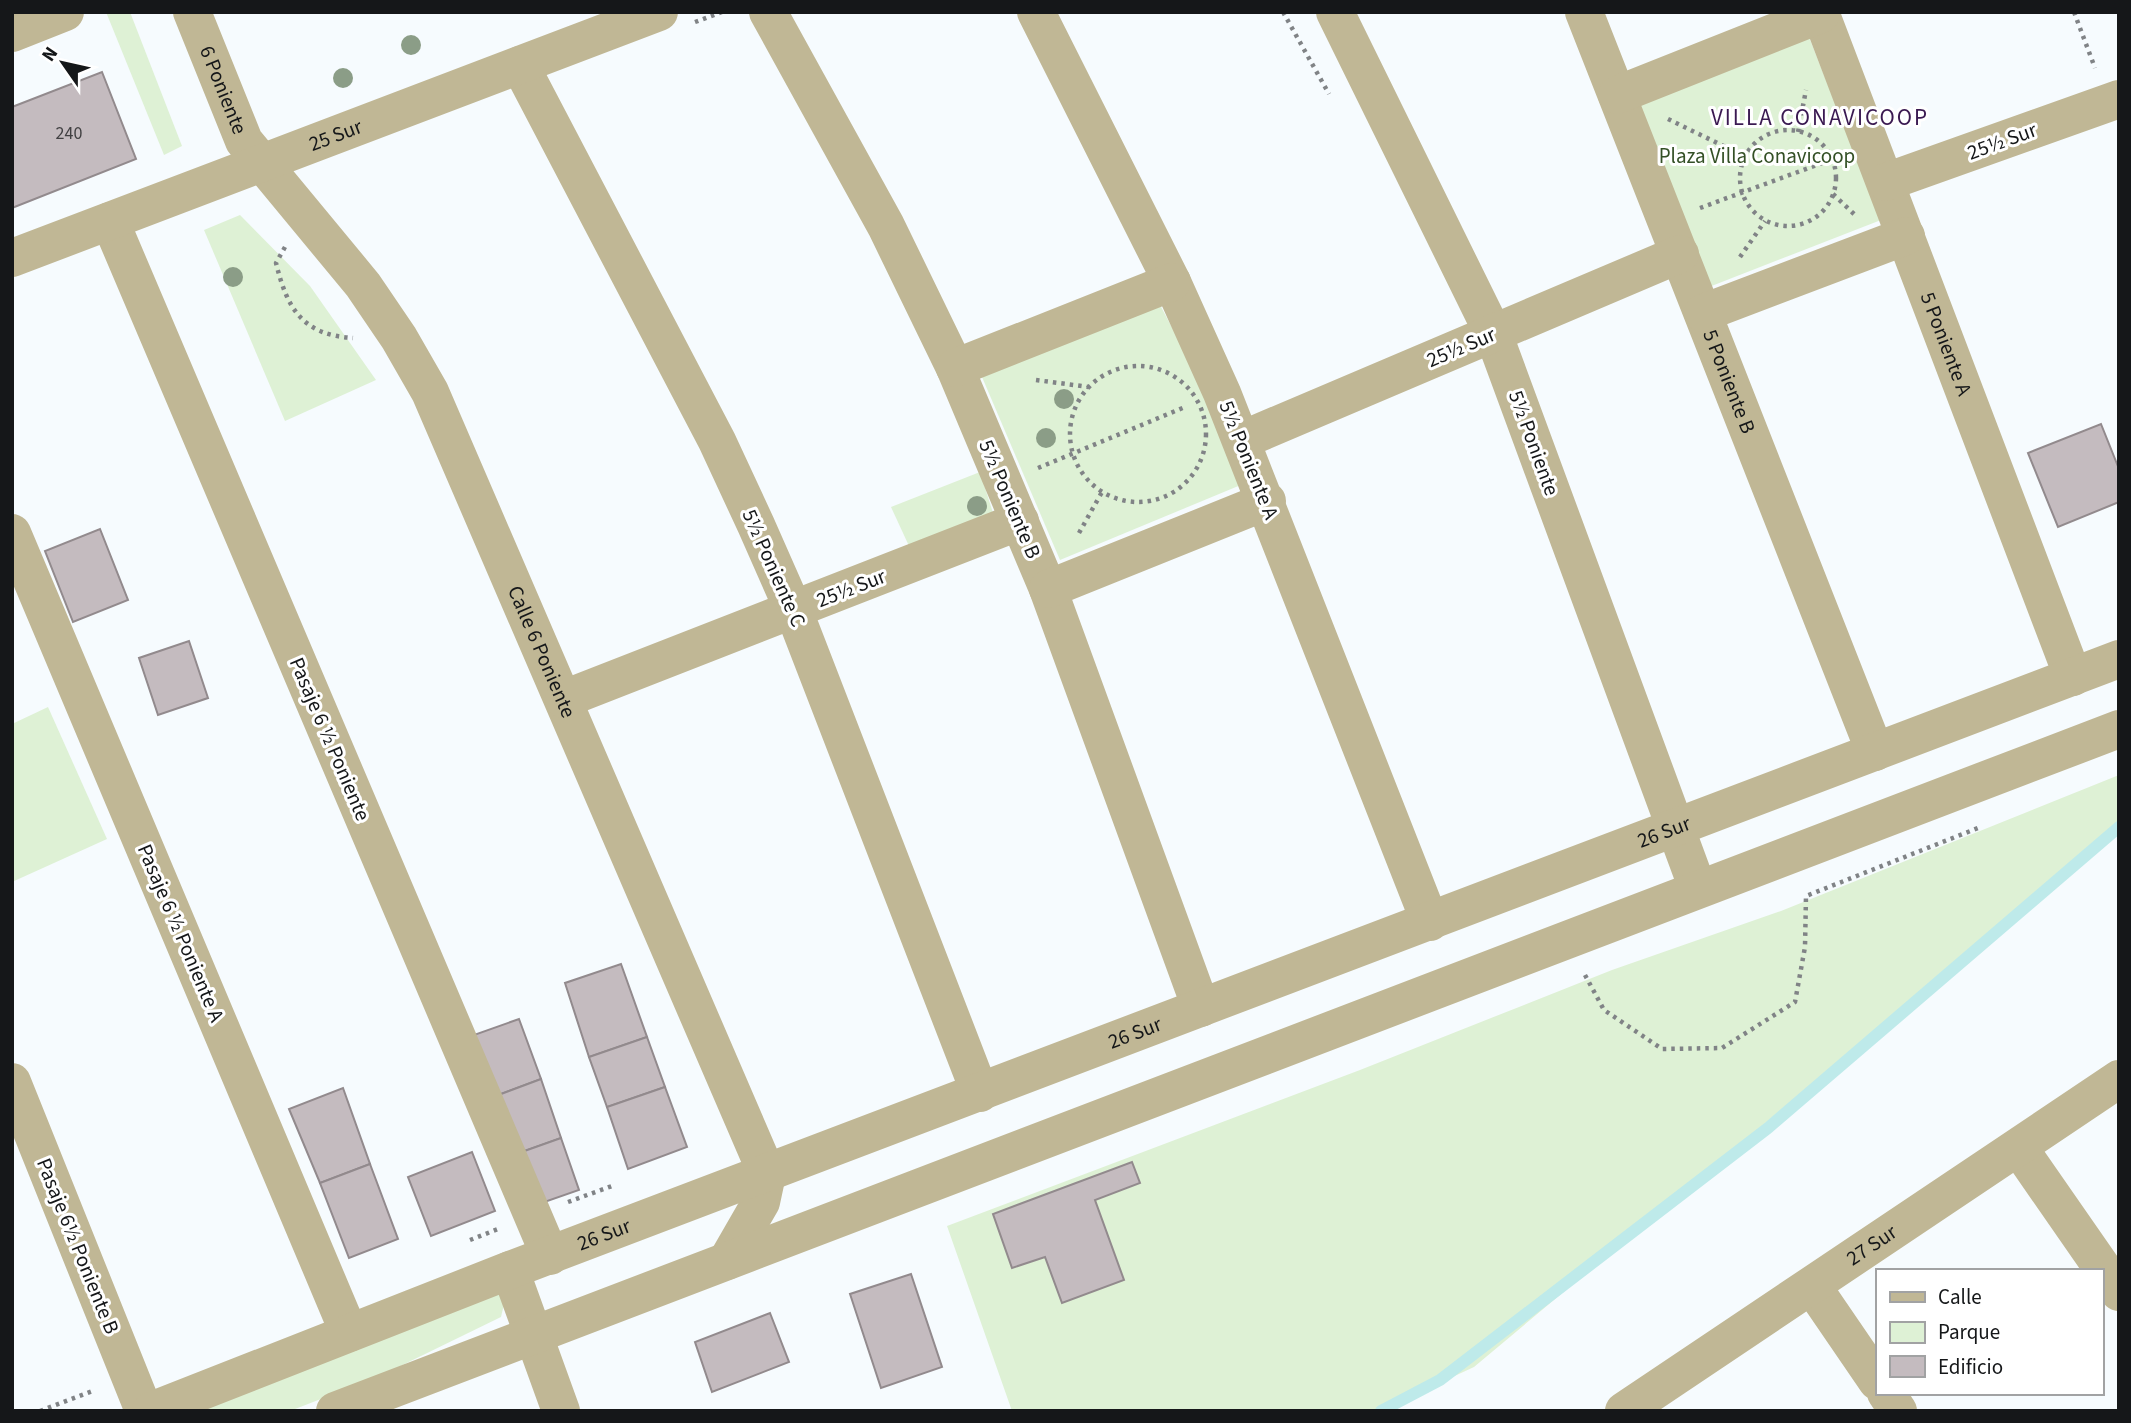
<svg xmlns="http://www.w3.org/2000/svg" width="2131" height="1423" font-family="'Source Sans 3',sans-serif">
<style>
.green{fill:#def1d5}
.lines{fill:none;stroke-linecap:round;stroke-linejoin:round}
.stream{stroke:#beeaea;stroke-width:12}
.building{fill:#c4bbbf;stroke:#928a8d;stroke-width:2}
.path{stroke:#808386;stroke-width:4.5;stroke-dasharray:3.5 5;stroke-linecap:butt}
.minor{stroke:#c0b795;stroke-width:38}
.tree{fill:#8b9d87}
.labels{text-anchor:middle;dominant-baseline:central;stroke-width:6;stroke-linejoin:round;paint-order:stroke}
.number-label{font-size:18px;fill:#414042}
.street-label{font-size:21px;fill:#151719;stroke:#fff}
.park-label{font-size:21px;fill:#345026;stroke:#fff}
.neighbourhood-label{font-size:23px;letter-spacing:2px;fill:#3a1951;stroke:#fff}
</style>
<rect width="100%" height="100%" fill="#f6fbfe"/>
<g class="green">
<polygon points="106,12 130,12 182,146 164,155"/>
<polygon points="1809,37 1881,220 1709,287 1638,99"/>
<polygon points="240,215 310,286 376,380 285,421 204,230"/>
<polygon points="1160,305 1211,401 1248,482 1060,560 982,377"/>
<polygon points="980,472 994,516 909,546 891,507"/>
<polygon points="48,707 107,839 12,882 12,724"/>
<polygon points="2119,775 2119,828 2108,838 1986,944 1788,1104 1474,1367 1379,1411 1012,1411 947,1226 1360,1070 1612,970 1781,911"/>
<polygon points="489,1292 506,1296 501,1317 380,1376 290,1411 186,1411"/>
</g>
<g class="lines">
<polyline class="stream" points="1381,1411 1440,1380 1768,1128 2119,827"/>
</g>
<g class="building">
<polygon points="102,72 136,159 12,208 12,107"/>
<polygon points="2101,424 2119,469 2119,502 2058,527 2028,453"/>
<polygon points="100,529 128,600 73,622 45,551"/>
<polygon points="189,641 208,698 158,715 139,658"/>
<polygon points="621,964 647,1037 589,1057 565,983"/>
<polygon points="519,1019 541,1079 493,1097 471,1036"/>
<polygon points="647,1037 665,1087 607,1107 589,1057"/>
<polygon points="541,1079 561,1138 516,1154 493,1097"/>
<polygon points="665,1087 687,1147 628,1169 607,1107"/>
<polygon points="343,1088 370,1164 320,1183 289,1109"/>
<polygon points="561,1138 579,1190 533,1206 516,1154"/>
<polygon points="472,1152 495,1211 431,1236 408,1177"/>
<polygon points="1132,1162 1140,1183 1095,1200 1124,1280 1062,1303 1045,1257 1012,1268 993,1214"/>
<polygon points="370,1164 398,1239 349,1258 320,1183"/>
<polygon points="911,1274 942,1367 881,1388 850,1294"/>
<polygon points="770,1313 789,1362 712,1392 695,1342"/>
</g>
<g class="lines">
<g class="path">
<polyline points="1283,12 1329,94"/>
<polyline points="2074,12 2095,68"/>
<polyline points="695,22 722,12"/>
<polyline points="1668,119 1746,157"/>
<circle cx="1788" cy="178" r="48"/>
<polyline points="1798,132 1806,90"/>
<polyline points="1833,194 1854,214"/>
<polyline points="1700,208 1833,159"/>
<path d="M285 247 276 263C287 308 302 335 353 338"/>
<polyline points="1740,257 1765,221"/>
<circle cx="1138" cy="434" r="68"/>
<polyline points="1036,380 1089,387"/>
<polyline points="1038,468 1185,407"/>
<polyline points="1079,533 1102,492"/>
<polyline points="1585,975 1604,1010 1662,1049 1722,1048 1795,1002 1805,947 1806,896 1978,828"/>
<polyline points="568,1202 612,1186"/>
<polyline points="470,1240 498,1229"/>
<polyline points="40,1411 95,1390"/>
</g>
<g class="minor">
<path id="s1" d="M192 12 244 141 363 285 399 338 430 392 767 1174 761 1202 727 1261"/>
<polyline points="768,12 886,226 955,368 1048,589 1201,1008"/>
<polyline points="1036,12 1172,282 1222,393 1430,922"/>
<polyline points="1335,12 1493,333 1698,889"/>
<path id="s2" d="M1584 12 1875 752"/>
<path id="s3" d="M1820 12 2073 677"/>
<polyline points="12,33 65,12"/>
<polyline points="520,65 717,441 756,525 793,609 980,1093"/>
<polyline points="1617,95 1821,14"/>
<polyline points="1886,182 2119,99"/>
<polyline points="110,221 550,1256"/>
<path id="s4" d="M12 258 659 12"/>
<polyline points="1703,313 1906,236"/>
<polyline points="955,368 1172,282"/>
<polyline points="1242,440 1680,254"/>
<polyline points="12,533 349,1333"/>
<polyline points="1048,589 1267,501"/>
<polyline points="564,699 1020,521"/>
<polyline points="12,1082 144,1411"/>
<polyline points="2019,1148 2119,1292"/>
<polyline points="510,1270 561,1411"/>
<polyline points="1812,1286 1877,1381"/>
<polyline points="1886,1393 1898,1411"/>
<path id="s5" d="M151 1411 510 1270 2119 659"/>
<polyline points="335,1411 2119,729"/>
<path id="s6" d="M1624 1411 2119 1079"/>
</g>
</g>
<g class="tree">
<circle cx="411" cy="45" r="10"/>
<circle cx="343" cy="78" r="10"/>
<circle cx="233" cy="277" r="10"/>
<circle cx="1064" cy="399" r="10"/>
<circle cx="1046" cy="438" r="10"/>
<circle cx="977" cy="506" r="10"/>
</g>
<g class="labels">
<g class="number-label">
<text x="69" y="133">240</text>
</g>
<g class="street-label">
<text stroke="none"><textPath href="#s1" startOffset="84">6 Poniente</textPath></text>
<text stroke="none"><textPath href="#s4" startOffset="346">25 Sur</textPath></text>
<text transform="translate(2002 141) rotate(-20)">25½ Sur</text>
<text stroke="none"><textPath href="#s3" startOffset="355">5 Poniente A</textPath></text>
<text transform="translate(1461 347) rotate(-23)">25½ Sur</text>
<text stroke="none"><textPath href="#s2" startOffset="397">5 Poniente B</textPath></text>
<text transform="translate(1534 443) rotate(70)">5½ Poniente</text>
<text transform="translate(1249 460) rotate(68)">5½ Poniente A</text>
<text transform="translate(1010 499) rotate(67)">5½ Poniente B</text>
<text transform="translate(774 568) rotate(66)">5½ Poniente C</text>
<text transform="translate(851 588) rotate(-21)">25½ Sur</text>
<text stroke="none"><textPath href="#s1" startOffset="735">Calle 6 Poniente</textPath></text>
<text transform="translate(330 739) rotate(67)">Pasaje 6 ½ Poniente</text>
<text stroke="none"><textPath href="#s5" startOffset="1620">26 Sur</textPath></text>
<text transform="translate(181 933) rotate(67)">Pasaje 6 ½ Poniente A</text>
<text stroke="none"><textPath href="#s5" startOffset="1054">26 Sur</textPath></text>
<text stroke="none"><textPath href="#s5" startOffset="486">26 Sur</textPath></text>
<text transform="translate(78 1246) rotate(68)">Pasaje 6½ Poniente B</text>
<text stroke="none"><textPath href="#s6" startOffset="298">27 Sur</textPath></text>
</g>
<g class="park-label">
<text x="1757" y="156">Plaza Villa Conavicoop</text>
</g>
<g class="neighbourhood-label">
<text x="1820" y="117">VILLA CONAVICOOP</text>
</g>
</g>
<rect width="2131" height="1423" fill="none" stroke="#151719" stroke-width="28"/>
<rect x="1876" y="1269" width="228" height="126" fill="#ffffff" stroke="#a1a2a3" stroke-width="2"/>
<rect x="1890" y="1292" width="35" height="10" fill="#c0b795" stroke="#a1a2a3" stroke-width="2"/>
<text x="1938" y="1304" font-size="21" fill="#151719">Calle</text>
<rect x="1890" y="1322" width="35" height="21" fill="#def1d5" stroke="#a1a2a3" stroke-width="2"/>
<text x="1938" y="1339" font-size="21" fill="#151719">Parque</text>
<rect x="1890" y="1356" width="35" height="21" fill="#c4bbbf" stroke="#a1a2a3" stroke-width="2"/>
<text x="1938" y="1374" font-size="21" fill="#151719">Edificio</text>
<g transform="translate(63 63) rotate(304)" stroke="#ffffff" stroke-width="5" paint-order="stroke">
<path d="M0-5L12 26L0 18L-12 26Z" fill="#151719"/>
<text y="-10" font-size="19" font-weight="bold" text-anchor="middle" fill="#151719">N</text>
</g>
</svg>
